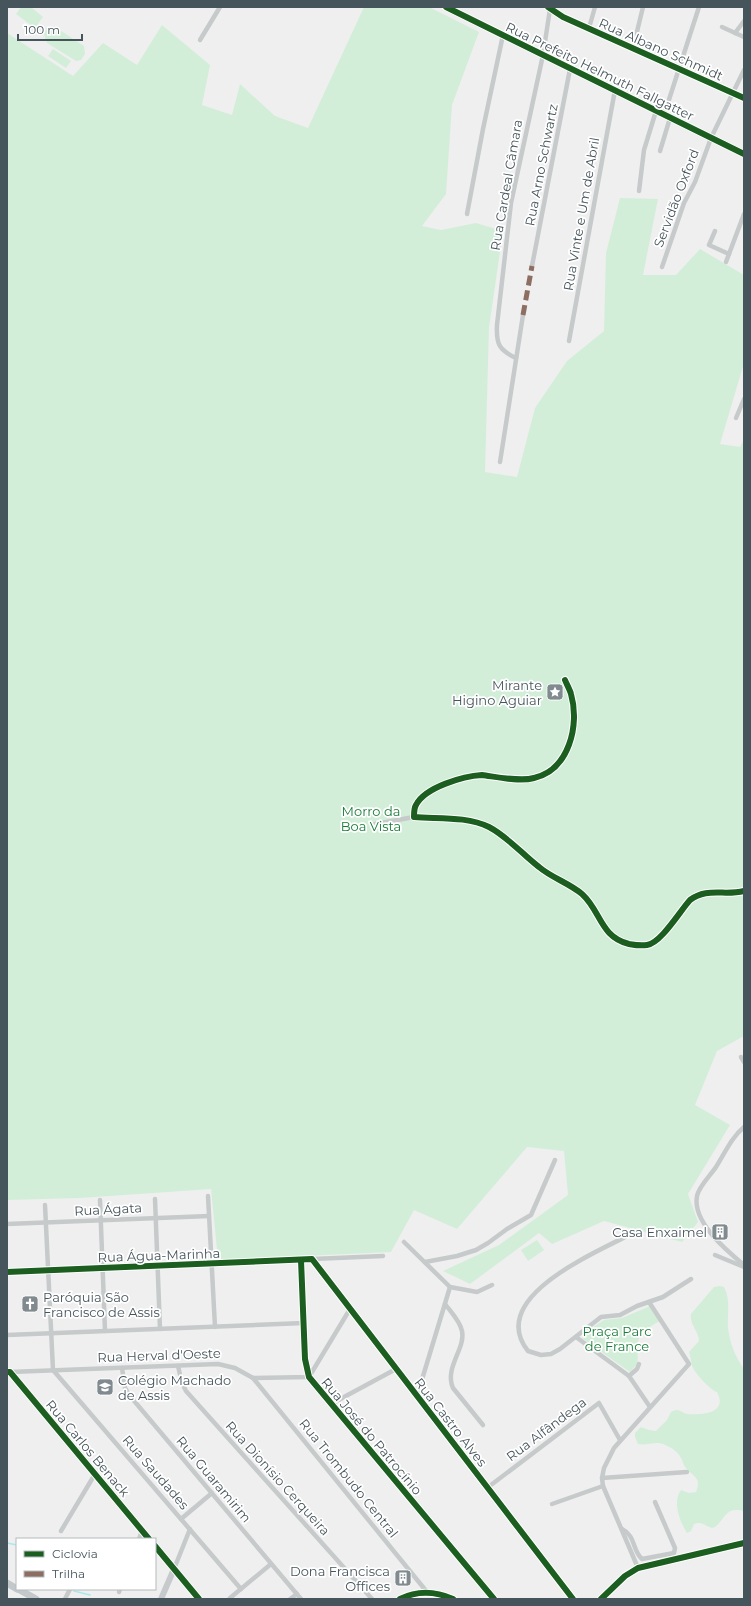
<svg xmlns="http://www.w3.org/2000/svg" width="751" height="1606" font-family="Montserrat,sans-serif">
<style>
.green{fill:#d3eed8}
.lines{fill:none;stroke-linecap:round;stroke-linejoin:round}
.stream{stroke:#a8e9ec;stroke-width:1.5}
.street{stroke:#c6cacb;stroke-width:4.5}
.secondary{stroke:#c7cacc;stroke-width:6}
.primary{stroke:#c3c8ca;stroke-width:7}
.quiet{stroke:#8d6e63;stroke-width:5;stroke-dasharray:10 5;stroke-linecap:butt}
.cycleway-casing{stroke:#fff;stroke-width:8}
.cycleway{stroke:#1b5e20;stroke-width:6}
.labels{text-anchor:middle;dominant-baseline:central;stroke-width:3.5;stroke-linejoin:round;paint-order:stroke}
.street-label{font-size:13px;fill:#46555b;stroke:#fff}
.poi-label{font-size:13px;fill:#46555b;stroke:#fff;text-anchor:end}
.park-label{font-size:13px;fill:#187b38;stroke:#fff}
</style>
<rect width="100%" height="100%" fill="#efefef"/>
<g class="green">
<polygon points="21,7 31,7 43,17 35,28 16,14"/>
<polygon points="364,7 429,7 479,32 452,105 446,194 422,226 441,230 476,223 503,231 489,328 485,472 517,477 535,408 567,361 604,331 606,253 620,198 658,199 643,275 676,275 700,249 744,275 744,363 720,444 740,447 744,440 744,1036 717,1051 695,1105 730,1125 688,1194 698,1222 682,1242 604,1221 552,1244 539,1233 470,1284 443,1271 499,1245 568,1195 564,1151 527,1147 457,1229 414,1210 391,1252 218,1260 211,1189 81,1198 7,1200 7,33 73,76 103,43 137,65 162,25 210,65 202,105 232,115 240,84 275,116 308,128"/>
<polygon points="51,27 55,27 84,46 85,54 81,60 76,61 47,43 44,35 47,28"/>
<polygon points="53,49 71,61 66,68 48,56"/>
<polygon points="537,1240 544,1250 528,1261 521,1250"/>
<path d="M720 1286 724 1287C731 1300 727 1314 728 1328 730 1344 735 1356 744 1369V1511C725 1507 727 1517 715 1527L712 1528C705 1526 702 1521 694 1524L691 1531 687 1533C680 1522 672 1502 681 1490L689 1493 696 1492C702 1477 693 1477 686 1468 684 1466 683 1463 682 1460 679 1452 671 1447 663 1444 655 1441 646 1446 638 1444L635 1437V1433L641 1427 649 1430 656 1431 667 1420 671 1412C673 1411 674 1410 677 1410 681 1410 684 1414 688 1414 703 1415 728 1413 717 1392 710 1390 696 1374 693 1368 691 1364 691 1357 689 1352L699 1341C699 1331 689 1324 691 1314L714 1287Z"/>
<path d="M650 1306 660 1321C636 1334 637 1336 638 1363L630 1372 582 1338 584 1333 604 1320 622 1318Z"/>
</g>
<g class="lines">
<g class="stream">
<polyline points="7,1543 17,1545"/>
<polyline points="74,1591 90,1595"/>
</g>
<g class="street">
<polyline points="722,27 744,37"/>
<polyline points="589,28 595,7"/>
<polyline points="735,33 744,21"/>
<polyline points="200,40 220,7"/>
<polyline points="633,48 643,7"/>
<polyline points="664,115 699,7"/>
<polyline points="660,151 670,118"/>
<polyline points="639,191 644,150 656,111"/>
<polyline points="467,214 483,129 503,35"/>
<polyline points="715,231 709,245 729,254"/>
<polyline points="726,262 744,214"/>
<polyline points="532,266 570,69"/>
<polyline points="662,267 684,203 695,182 711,138 744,70"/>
<polyline points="569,341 615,90"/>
<path d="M516 358C499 350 496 344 497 325L511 203 543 55 550 9"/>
<polyline points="736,418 744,399"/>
<polyline points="500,462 523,315"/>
<path d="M565 680C567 685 570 690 571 694 580 725 569 770 534 778 520 782 497 777 482 775 464 776 425 787 416 805 414 808 414 813 414 817 438 819 467 816 489 827 508 837 522 854 539 867 552 878 569 883 582 894 601 911 600 937 629 944 635 945 640 946 647 945 661 943 680 911 690 900 707 887 724 896 744 891"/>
<polyline points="375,824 414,817"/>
<polyline points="741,1057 744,1062"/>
<path d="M744 1127C731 1138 725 1153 716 1167 710 1176 699 1186 697 1196 692 1222 727 1251 744 1265"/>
<polyline points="208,1196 215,1327"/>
<polyline points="155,1199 160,1329"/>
<polyline points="100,1200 105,1331"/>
<polyline points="45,1205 53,1370 241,1589"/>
<polyline points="7,1224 209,1216"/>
<path d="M629 1235C595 1253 486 1298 528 1351L541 1355 551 1354 560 1349 601 1317 620 1315 637 1306 663 1297 691 1279"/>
<polyline points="404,1242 450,1287 477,1292 492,1285"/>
<polyline points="715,1255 744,1267"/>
<polyline points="312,1259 573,1599"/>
<polyline points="301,1260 305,1359 309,1377 494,1599"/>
<polyline points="425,1262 457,1256 476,1250 488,1243 507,1229 531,1215 555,1160"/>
<polyline points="7,1272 383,1256"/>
<path d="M445 1304C451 1312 460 1321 462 1331 466 1348 444 1368 453 1388L483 1425"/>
<polyline points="7,1335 304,1323"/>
<polyline points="576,1337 629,1376 650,1407"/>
<polyline points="178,1366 182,1383 186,1391 372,1599"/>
<polyline points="122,1368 125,1388 130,1396 301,1599"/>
<polyline points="10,1372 218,1364 235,1368 253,1378 309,1377 350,1309"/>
<polyline points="629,1376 637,1369 639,1364"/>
<polyline points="253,1378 427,1592"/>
<polyline points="417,1396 450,1287"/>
<polyline points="331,1404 396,1369"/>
<polyline points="602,1478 687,1472"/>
<polyline points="487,1488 599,1403 620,1440"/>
<polyline points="552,1504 603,1486"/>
<polyline points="181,1519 212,1493"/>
<path d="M622 1529C636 1536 632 1550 642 1559L674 1553 675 1548 655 1502"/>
<polyline points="61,1531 95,1474"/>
<polyline points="139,1539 142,1531"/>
<polyline points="638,1568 603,1486 602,1478 604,1468 614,1448 689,1364 649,1302"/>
<polyline points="174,1569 190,1529"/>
<polyline points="119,1592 120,1589"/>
<polyline points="230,1598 271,1564"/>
<polyline points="65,1599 70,1589"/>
<polyline points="290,1599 297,1594"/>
</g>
<polyline class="secondary" points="161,1599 174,1569"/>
<g class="primary">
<polyline points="446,7 744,154"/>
<polyline points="548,7 563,17 744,98"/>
<polyline points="7,1372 10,1372 149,1539"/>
<polyline points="155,1546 199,1599"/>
<polyline points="7,1583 17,1589"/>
<polyline points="18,1589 36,1599"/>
<path d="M400 1599C418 1590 435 1591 453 1599"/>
<polyline points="601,1599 625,1576 638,1568 744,1543"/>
</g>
<polyline class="quiet" points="523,315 532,266"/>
<g class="cycleway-casing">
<g id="cycleway">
<polyline points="446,7 744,154"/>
<polyline points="548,7 563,17 744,98"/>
<path d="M565 680C567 685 570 690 571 694 580 725 569 770 534 778 520 782 497 777 482 775 464 776 425 787 416 805 414 808 414 813 414 817 438 819 467 816 489 827 508 837 522 854 539 867 552 878 569 883 582 894 601 911 600 937 629 944 635 945 640 946 647 945 661 943 680 911 690 900 707 887 724 896 744 891"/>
<polyline points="301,1260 305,1359 309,1377 494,1599"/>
<polyline points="7,1272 312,1259 573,1599"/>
<polyline points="7,1372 10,1372 149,1539"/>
<polyline points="155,1546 199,1599"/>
<path d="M400 1599C418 1590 435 1591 453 1599"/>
<polyline points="601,1599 625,1576 638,1568 744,1543"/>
</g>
</g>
<use href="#cycleway" class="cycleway"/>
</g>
<defs>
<g id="sight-square" transform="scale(0.9)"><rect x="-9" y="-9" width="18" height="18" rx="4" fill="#818b8f" stroke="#fff"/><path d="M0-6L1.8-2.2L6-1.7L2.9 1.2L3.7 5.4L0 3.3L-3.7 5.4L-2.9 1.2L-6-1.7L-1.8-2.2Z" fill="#fff"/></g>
<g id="building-square" transform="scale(0.9)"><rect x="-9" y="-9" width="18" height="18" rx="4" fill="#818b8f" stroke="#fff"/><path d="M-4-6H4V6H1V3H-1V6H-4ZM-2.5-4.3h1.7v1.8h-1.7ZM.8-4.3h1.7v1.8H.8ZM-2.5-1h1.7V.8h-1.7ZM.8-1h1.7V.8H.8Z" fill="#fff"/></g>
<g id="church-square" transform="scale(0.9)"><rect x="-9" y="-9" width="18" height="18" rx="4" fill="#818b8f" stroke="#fff"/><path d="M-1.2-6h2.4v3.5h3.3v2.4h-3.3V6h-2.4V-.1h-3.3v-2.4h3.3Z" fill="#fff"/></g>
<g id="school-square" transform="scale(0.9)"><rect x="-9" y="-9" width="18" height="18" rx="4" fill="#818b8f" stroke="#fff"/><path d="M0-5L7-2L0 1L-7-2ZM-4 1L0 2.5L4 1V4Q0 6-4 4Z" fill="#fff"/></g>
</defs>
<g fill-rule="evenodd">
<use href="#sight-square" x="555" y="692"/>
<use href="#building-square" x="720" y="1232"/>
<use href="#church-square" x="30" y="1304"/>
<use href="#school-square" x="105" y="1387"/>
<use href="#building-square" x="403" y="1578"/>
</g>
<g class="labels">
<g class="street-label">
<text transform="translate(661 49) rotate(24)">Rua Albano Schmidt</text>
<text transform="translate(600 71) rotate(26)">Rua Prefeito Helmuth Fallgatter</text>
<text transform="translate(541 165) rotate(-79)">Rua Arno Schwartz</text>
<text transform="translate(506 185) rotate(-80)">Rua Cardeal Câmara</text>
<text transform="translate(676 198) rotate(-69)">Servidão Oxford</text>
<text transform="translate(581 214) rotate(-80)">Rua Vinte e Um de Abril</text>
<text transform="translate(108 1209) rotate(-3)">Rua Ágata</text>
<text transform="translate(159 1255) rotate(-2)">Rua Água-Marinha</text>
<text transform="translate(159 1355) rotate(-2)">Rua Herval d'Oeste</text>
<text transform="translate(451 1422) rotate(52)">Rua Castro Alves</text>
<text transform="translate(546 1429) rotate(-37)">Rua Alfândega</text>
<text transform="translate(372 1436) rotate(50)">Rua José do Patrocínio</text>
<text transform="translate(88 1448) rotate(50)">Rua Carlos Benack</text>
<text transform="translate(156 1472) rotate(49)">Rua Saudades</text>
<text transform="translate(278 1478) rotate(48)">Rua Dionísio Cerqueira</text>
<text transform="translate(349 1478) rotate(51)">Rua Trombudo Central</text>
<text transform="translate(214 1479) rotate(50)">Rua Guaramirim</text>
</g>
<g class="poi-label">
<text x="542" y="685">Mirante<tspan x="542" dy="15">Higino Aguiar</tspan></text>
<text x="707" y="1232">Casa Enxaimel</text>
<text x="43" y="1297" text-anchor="start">Paróquia São<tspan x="43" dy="15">Francisco de Assis</tspan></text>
<text x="118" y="1380" text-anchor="start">Colégio Machado<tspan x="118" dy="15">de Assis</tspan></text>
<text x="390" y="1571">Dona Francisca<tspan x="390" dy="15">Offices</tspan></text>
</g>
<g class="park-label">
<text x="371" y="811">Morro da<tspan x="371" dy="15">Boa Vista</tspan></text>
<text x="617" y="1331">Praça Parc<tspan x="617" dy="15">de France</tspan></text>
</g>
</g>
<rect width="751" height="1606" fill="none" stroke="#46555b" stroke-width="16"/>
<rect x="16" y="1538" width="140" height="52" fill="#ffffff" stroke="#b5bbbd"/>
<rect x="24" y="1551" width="20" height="6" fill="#1b5e20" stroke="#b5bbbd"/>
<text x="52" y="1558" font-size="12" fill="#46555b">Ciclovia</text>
<rect x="24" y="1571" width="20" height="6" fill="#8d6e63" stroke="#b5bbbd"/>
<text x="52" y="1578" font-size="12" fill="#46555b">Trilha</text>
<path d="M18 34v6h64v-6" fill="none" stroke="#46555b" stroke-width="2"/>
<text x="24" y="34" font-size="12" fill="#46555b" stroke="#ffffff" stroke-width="3" paint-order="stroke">100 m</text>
</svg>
